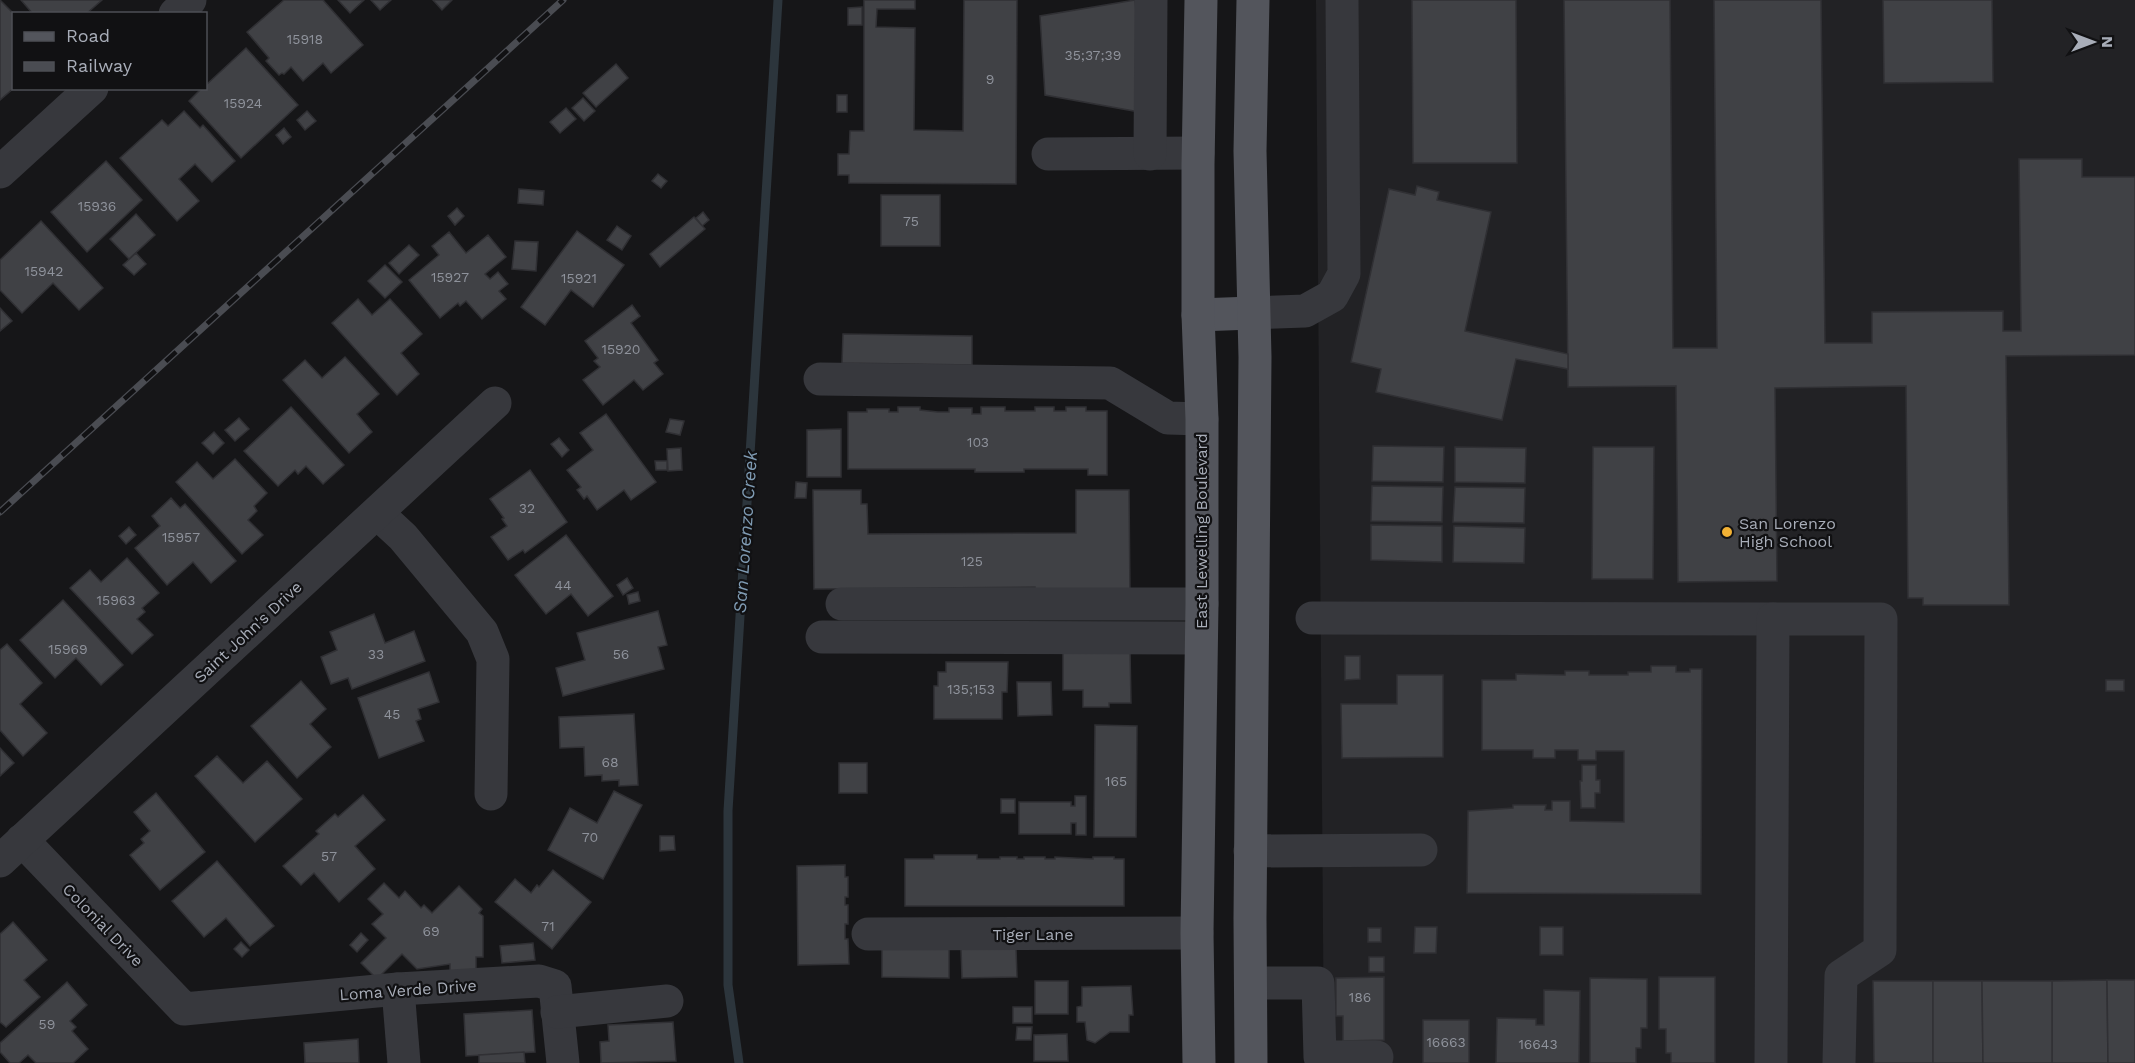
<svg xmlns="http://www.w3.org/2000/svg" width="2135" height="1063" font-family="'Work Sans',sans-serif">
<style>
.built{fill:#222225}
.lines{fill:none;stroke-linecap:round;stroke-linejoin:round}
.stream{stroke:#2c353c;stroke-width:9}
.building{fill:#404145;stroke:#303034;stroke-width:1.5}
.minor{stroke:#37383d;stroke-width:33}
.major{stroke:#53555c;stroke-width:33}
.rail-casing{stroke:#4a4c52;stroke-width:7}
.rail{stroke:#111113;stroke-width:4.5;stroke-dasharray:14;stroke-linecap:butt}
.poi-dot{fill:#f2b134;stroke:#111113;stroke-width:2}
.labels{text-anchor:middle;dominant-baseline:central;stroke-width:4.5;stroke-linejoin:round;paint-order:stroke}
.number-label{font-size:14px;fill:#8e929b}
.poi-label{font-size:16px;fill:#a8adb8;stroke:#111113;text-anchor:start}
.street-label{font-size:16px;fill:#a8adb8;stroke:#111113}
.water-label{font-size:18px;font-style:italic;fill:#7f9bb3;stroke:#111113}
</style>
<rect width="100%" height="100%" fill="#161618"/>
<polygon class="built" points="1316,0 2135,0 2135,1063 1324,1063"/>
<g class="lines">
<polyline class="stream" points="739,1063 728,985 728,811 778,0"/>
</g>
<g class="building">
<polygon points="0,0 14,14 14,88 0,100"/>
<polygon points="21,0 102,0 86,14 33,14"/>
<polygon points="284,0 323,0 363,45 331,73 323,63 303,81 291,67 284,74 282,73 279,75 266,61 269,58 247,32"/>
<polygon points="338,0 364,0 350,13"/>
<polygon points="371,0 391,0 380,10"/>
<polygon points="433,0 452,0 442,10"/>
<polygon points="864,0 915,0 915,9 877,9 876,27 915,28 914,130 963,131 964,0 1017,0 1016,184 849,183 849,175 838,175 838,154 849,154 850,131 864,131"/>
<polygon points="1135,0 1145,113 1045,95 1040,16"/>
<polygon points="1412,0 1516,0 1517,163 1413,163"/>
<polygon points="1564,0 1670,0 1673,348 1717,348 1714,0 1821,0 1825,343 1872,343 1872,312 2003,311 2003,331 2021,331 2019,159 2082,159 2082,177 2135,177 2135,355 2006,356 2009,605 1923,605 1923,598 1908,598 1906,386 1775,388 1777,581 1678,582 1676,386 1568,387"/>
<polygon points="1883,0 1992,0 1993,82 1884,83"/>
<polygon points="862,7 862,25 848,25 848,8"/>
<polygon points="246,48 298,105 241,158 189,101 202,88 206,88 206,85"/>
<polygon points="616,64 628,78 596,107 583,93"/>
<rect x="837" y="95" width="10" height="17"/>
<polygon points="583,98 595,111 584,121 572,108"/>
<polygon points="566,108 576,119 560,133 550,122"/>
<polygon points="184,111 200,128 203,125 235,161 212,182 195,164 179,179 199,201 177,221 120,158 162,120 168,126"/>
<polygon points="307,111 316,121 305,130 297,120"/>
<polygon points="284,128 291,137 283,144 276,135"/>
<polygon points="106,161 142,200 87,252 51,212"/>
<polygon points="658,174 667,181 661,188 652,181"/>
<polygon points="1417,186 1439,192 1437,200 1491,212 1465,331 1568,354 1568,369 1516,359 1502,420 1376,392 1381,369 1351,362 1389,189 1415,195"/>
<polygon points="519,189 544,191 543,205 518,203"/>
<rect x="881" y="195" width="59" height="51"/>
<polygon points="457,208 464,216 455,225 448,216"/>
<polygon points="703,212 709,220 702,226 696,218"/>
<polygon points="136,214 155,235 129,259 110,239"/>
<polygon points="694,217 705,229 660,267 650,254"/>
<polygon points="41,221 103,288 79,310 53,283 22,313 0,290 0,260"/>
<polygon points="617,226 631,236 622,250 607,240"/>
<polygon points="577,231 624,265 593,307 571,290 545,325 521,307"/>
<polygon points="449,232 466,253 488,235 506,257 485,274 490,279 498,272 508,284 499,291 506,299 482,319 466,301 460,306 458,303 440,318 409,280 439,255 432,246"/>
<polygon points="515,241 538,242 536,271 512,269"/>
<polygon points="409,245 419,255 399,274 389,263"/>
<polygon points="136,253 146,264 134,275 123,265"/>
<polygon points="385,265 402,282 385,298 368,281"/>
<polygon points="358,299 372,315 390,299 422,334 401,353 419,374 397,395 332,323"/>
<polygon points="632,305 640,316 631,323 658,360 654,363 663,374 643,390 634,380 603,405 583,380 600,367 594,361 598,358 585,341"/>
<polygon points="0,308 12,321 0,331"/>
<polygon points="843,334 972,336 972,365 842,363"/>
<polygon points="345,357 379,394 357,414 372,432 349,453 283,380 305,360 322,378"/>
<polygon points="291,407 344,465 323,484 306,466 298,474 295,470 278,486 244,451"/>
<polygon points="898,407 920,407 920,410 938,412 949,412 949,408 972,408 972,414 981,414 981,407 1005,407 1005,411 1035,411 1035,407 1054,407 1054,411 1066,411 1066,407 1086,407 1086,411 1107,411 1107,475 1088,475 1088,469 1024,469 1024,472 975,472 975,469 848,469 848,412 867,412 867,409 889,409 889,412 898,412"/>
<polygon points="606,414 656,482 631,500 624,490 597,510 587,496 584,499 577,490 581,487 567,470 593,450 580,433"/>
<polygon points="239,418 249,429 235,441 225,430"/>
<polygon points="670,419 684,421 680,435 666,432"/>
<polygon points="841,429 841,477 807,477 807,430"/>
<polygon points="214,432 224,443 213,454 202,443"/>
<polygon points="559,438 569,450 562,457 551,444"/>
<polygon points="1373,446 1444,447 1443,482 1372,481"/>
<polygon points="1455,447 1526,448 1525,483 1455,482"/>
<polygon points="1593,447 1654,447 1653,579 1592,579"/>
<polygon points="681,448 682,470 668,471 667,449"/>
<polygon points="235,459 267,493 254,506 257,511 248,520 263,535 242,554 176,482 197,462 213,479"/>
<polygon points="655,461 667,461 667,470 656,470"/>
<polygon points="530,470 567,522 525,553 523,550 508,560 491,537 507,526 502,519 504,518 490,499"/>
<polygon points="796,482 807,483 806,498 795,498"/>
<polygon points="1372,486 1443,487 1442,522 1371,521"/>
<polygon points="1455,487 1525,488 1524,523 1453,522"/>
<polygon points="813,490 861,490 861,504 867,504 868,534 1076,533 1076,490 1129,490 1130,595 1035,595 1035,587 814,589"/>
<polygon points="171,498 180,508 185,504 236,561 211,583 193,562 167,585 135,548 160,526 152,516"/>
<polygon points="1371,525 1442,526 1442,562 1371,560"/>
<polygon points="1454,526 1525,528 1524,563 1453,562"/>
<polygon points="129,527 136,535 126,544 119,536"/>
<polygon points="566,535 613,596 588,616 571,594 546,614 515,575"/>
<polygon points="127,558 159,593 142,608 145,612 137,619 153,635 132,654 70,588 90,570 101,582"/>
<polygon points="627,578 633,588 623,595 617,585"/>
<polygon points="638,592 640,601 629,604 627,595"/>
<polygon points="63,600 123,665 101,685 76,658 55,678 20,640"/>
<polygon points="658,611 667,645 658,647 664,669 563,696 556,668 585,660 577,633"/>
<polygon points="374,614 385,643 414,631 425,661 352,689 348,678 331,684 321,657 337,650 330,632"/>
<polygon points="7,644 42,683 20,704 47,733 23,756 0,730 0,650"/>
<polygon points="1130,650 1131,703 1109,703 1109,707 1083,707 1083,690 1063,690 1063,651"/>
<polygon points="1345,656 1360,656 1360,679 1345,680"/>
<polygon points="946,662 1008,662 1007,692 1002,692 1002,719 934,719 934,686 938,686 938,672 946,672"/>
<polygon points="1651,666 1676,666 1676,672 1690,672 1690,669 1702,669 1701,894 1467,893 1468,811 1513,808 1513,805 1546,805 1545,810 1552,810 1552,801 1570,801 1570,821 1624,822 1624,751 1596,751 1596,760 1578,760 1578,750 1555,750 1555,758 1533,758 1533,750 1482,750 1482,680 1516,680 1516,674 1565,675 1565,671 1589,671 1589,675 1628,675 1628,672 1651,672"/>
<polygon points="429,672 439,702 418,709 421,719 416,721 424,741 379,758 358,698"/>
<polygon points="1397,675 1443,675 1443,757 1342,758 1341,704 1397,704"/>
<rect x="2106" y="680" width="18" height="11"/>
<polygon points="301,681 326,709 310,724 331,747 297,778 251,726"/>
<polygon points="1017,682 1051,682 1052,715 1018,716"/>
<polygon points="634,714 638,785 619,786 619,780 602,781 602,775 585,776 584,747 560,748 559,717"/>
<polygon points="1095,725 1137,726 1136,837 1094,837"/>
<polygon points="0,748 14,763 0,776"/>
<polygon points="217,756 243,783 267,761 302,799 255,842 195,776"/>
<rect x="839" y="763" width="28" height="30"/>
<polygon points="1582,765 1596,765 1596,780 1600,780 1600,793 1595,793 1595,808 1581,808 1580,781 1582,781"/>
<polygon points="614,791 642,805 603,879 548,850 570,808 597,823"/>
<polygon points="156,793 205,852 160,890 130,855 144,843 141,839 150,831 134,812"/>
<polygon points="363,795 385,820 355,846 375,869 339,902 314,873 301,885 283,866 319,834 316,831 335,814 338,817"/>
<polygon points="1075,796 1086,796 1086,835 1076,835 1076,823 1071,823 1071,834 1019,834 1019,802 1071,802 1071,806 1075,806"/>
<rect x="1001" y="799" width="14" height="14"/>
<polygon points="660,836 674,836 675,850 660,851"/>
<polygon points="934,855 977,855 977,859 1000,859 1000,857 1017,857 1017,859 1024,859 1024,857 1045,857 1045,859 1055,859 1055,857 1093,859 1093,857 1114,857 1114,859 1124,859 1124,906 905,906 905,859 934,859"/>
<polygon points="217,861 274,926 250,946 226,918 204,937 172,901"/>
<polygon points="845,865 845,877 848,877 848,897 845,897 845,905 848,905 848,924 845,924 845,939 848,939 849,964 798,965 797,866"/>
<polygon points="553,870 591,902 552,949 495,902 515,879 531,893 537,885 539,887"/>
<polygon points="384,883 399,898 405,891 421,908 424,905 432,913 459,886 482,909 479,913 483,916 483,957 476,957 476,971 450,972 450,964 417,969 402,954 377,979 361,963 386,938 372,924 383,914 368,899"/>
<polygon points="13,922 47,960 24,980 40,997 6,1027 0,1022 0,934"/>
<polygon points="1415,927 1437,927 1436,953 1414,953"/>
<rect x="1540" y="927" width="23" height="28"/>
<rect x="1368" y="928" width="13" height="14"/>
<polygon points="361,933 368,940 357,952 350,945"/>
<polygon points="241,942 249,950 242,957 234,949"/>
<polygon points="533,943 535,960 502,963 500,946"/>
<polygon points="882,948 949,949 949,978 882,977"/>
<polygon points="1016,948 1017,977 962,978 961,949"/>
<rect x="1369" y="957" width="15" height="15"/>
<polygon points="1384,977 1384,1040 1343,1041 1343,1016 1336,1016 1336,978"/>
<polygon points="1659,977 1715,977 1715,1063 1671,1063 1671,1053 1666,1053 1666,1029 1659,1029"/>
<polygon points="1590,978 1647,979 1647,1028 1641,1028 1641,1048 1636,1048 1636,1063 1590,1063"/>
<polygon points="2107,980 2108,1063 2052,1063 2052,981"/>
<polygon points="2107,980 2135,980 2135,1063 2108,1063"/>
<rect x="1035" y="981" width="33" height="33"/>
<polygon points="1873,981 1933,981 1933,1063 1874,1063"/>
<polygon points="1933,981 1982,981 1983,1063 1933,1063"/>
<polygon points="1982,981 2052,981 2052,1063 1983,1063"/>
<polygon points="67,982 87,1005 70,1021 76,1027 72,1031 88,1049 73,1063 36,1063 28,1055 19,1063 10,1063 0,1052 0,1043"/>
<polygon points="1131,986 1133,1015 1129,1015 1129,1032 1110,1032 1095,1043 1087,1040 1085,1022 1077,1022 1077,1007 1082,1006 1082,987"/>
<polygon points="1544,990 1580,991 1579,1063 1496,1063 1497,1018 1536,1019 1536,1025 1544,1025"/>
<rect x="1013" y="1007" width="19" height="16"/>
<polygon points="532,1010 535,1052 466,1056 464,1014"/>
<rect x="1423" y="1020" width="46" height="43"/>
<polygon points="673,1022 676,1061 601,1063 600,1042 609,1041 608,1025"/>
<polygon points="1017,1027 1032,1027 1031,1040 1016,1040"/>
<polygon points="1067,1034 1068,1061 1034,1061 1034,1035"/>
<polygon points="358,1039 359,1063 305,1063 304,1043"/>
<polygon points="524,1052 525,1063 479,1063 479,1055"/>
</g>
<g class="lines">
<g class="minor">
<polyline points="175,14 190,0"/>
<polyline points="1048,154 1198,153"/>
<polyline points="1150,154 1151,0"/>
<polyline points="0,172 92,88"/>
<polyline points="1252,313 1305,311 1332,296 1344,274 1342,0"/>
<polyline points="820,379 1110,383 1168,418 1202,419"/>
<polyline points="377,513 403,537 482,632 493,659 491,794"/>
<polyline points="842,604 1202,604"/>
<polyline points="1312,618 1773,619"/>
<polyline points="822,637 1201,638"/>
<polyline points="22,840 184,1009 398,989 539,981 555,986 563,1063"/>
<polyline points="1250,851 1421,850"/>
<polyline points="0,861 495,403"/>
<polyline points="868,934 1197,933"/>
<polyline points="1251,983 1318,983 1320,1057 1377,1057"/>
<polyline points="398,989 404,1063"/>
<polyline points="557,1012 667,1001"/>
<polyline points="1771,1063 1773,619 1881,619 1880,950 1841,976 1839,1063"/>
</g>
<g class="major">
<polyline points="1198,315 1252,313"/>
<polyline points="1199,1063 1197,933 1202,604 1202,419 1198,315 1198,165 1201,0"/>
<polyline points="1251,1063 1250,918 1255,357 1250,151 1253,0"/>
</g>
<g class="rail-casing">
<polyline id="rail" points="0,512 563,0"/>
</g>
<use href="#rail" class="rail"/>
</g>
<circle class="poi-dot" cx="1727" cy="532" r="6"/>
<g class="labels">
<g class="number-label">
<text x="305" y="39">15918</text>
<text x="1093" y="55">35;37;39</text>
<text x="990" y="79">9</text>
<text x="243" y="103">15924</text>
<text x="97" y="206">15936</text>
<text x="911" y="221">75</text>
<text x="44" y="271">15942</text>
<text x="450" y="277">15927</text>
<text x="579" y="278">15921</text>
<text x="621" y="349">15920</text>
<text x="978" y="442">103</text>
<text x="527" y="508">32</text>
<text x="181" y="537">15957</text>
<text x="972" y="561">125</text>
<text x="563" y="585">44</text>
<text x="116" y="600">15963</text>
<text x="68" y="649">15969</text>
<text x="376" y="654">33</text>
<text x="621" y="654">56</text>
<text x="971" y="689">135;153</text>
<text x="392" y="714">45</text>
<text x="610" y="762">68</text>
<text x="1116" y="781">165</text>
<text x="590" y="837">70</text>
<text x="329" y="856">57</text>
<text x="548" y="926">71</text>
<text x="431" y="931">69</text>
<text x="1360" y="997">186</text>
<text x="47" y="1024">59</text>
<text x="1446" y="1042">16663</text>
<text x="1538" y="1044">16643</text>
</g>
<g class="poi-label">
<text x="1739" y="523">San Lorenzo<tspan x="1739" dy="18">High School</tspan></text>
</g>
<g class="street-label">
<text transform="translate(1201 531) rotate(-90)">East Lewelling Boulevard</text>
<text transform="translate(248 632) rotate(-43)">Saint John's Drive</text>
<text transform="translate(103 925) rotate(46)">Colonial Drive</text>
<text x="1033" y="934">Tiger Lane</text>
<text transform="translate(408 990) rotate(-4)">Loma Verde Drive</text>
</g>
<g class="water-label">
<text transform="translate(745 532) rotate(-86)">San Lorenzo Creek</text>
</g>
</g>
<rect x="12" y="12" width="195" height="78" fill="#111113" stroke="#4d4f55" stroke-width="1.5"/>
<rect x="24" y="32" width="30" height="9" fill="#53555c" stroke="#4d4f55" stroke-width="1.5"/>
<text x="66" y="42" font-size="18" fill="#a8adb8">Road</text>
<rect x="24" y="62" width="30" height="9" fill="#4a4c52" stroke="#4d4f55" stroke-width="1.5"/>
<text x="66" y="72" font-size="18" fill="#a8adb8">Railway</text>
<g transform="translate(2093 42) rotate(90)" stroke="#111113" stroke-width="4.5" paint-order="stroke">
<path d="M0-4.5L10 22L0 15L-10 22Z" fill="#a8adb8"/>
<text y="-9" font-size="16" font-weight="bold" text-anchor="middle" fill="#a8adb8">N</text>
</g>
</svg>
